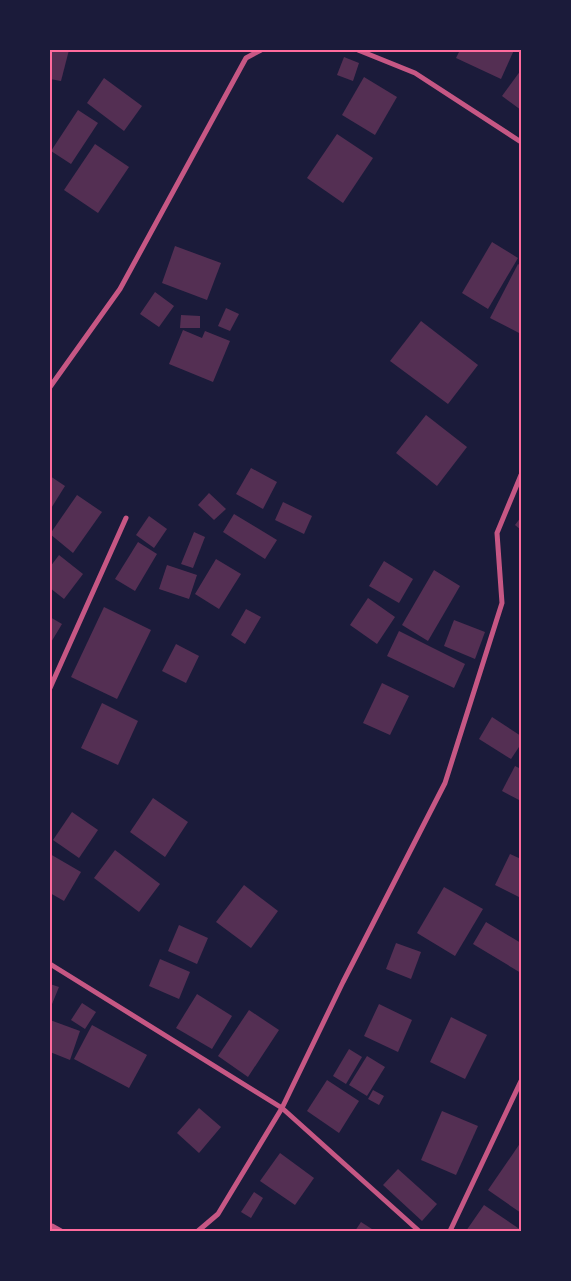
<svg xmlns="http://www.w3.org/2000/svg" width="571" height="1281" font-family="'Open Sans',sans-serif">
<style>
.building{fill:#542f53}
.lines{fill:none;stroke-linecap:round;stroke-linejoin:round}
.minor{stroke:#c65784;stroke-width:5}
.neatline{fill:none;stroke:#ff6b9d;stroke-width:2}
</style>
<rect width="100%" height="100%" fill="#1b1b3a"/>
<g class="building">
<polygon points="50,50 69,50 61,81 50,79"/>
<polygon points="460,50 514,50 501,79 456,58"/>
<polygon points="344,57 359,63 353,81 337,75"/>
<polygon points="521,70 521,110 502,96"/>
<polygon points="364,77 397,97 375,135 342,115"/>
<polygon points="104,78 142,106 124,131 87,103"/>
<polygon points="78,110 98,123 71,164 51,151"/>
<polygon points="337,134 373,158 343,203 307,178"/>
<polygon points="95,144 129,167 98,213 64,190"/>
<polygon points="492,242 518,258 488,309 462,293"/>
<polygon points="175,246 221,263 207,300 162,283"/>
<polygon points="518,264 521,266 521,334 490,318"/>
<polygon points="155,292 174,306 159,327 140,314"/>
<polygon points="226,308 239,314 230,331 218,326"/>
<polygon points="181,315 200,316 200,328 180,328"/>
<polygon points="421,321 478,365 448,404 390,361"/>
<polygon points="183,330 202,338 205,331 230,341 213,382 169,364"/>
<polygon points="426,415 467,447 437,486 396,453"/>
<polygon points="251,468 277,482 263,509 236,494"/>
<polygon points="50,476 65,486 50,510"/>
<polygon points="209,493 226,509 214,520 198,505"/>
<polygon points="77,495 102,512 73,553 50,534"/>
<polygon points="283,502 312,516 304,534 275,520"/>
<polygon points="234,514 277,540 265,559 223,532"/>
<polygon points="149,516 167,529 154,548 136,535"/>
<polygon points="521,517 521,530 515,525"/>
<polygon points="194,532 205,537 193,568 181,564"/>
<polygon points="138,542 157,554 135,591 115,579"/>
<polygon points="59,555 83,574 64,599 50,588 50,567"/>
<polygon points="216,559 241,574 219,609 195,594"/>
<polygon points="384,561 413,579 399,603 369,586"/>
<polygon points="167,565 197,575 189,599 159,589"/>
<polygon points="434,570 460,586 428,641 402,625"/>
<polygon points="368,598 395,617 377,644 350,625"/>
<polygon points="104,607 151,630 117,699 71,677"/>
<polygon points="246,609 261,617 245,644 231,635"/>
<polygon points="50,617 62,624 50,644"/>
<polygon points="454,620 485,632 475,659 444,646"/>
<polygon points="399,631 465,664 454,688 387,656"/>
<polygon points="176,644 199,656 186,683 162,671"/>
<polygon points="382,683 409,696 390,735 363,723"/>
<polygon points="102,703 138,721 118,765 81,748"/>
<polygon points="492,717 521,736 521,744 511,759 479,739"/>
<polygon points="515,766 521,769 521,801 502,791"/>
<polygon points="153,798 188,822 165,857 130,832"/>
<polygon points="72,812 98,830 79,858 53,840"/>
<polygon points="115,850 160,884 139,912 94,878"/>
<polygon points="50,854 81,872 64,901 50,893"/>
<polygon points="510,854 521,859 521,898 495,885"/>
<polygon points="244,885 278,911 251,948 216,922"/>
<polygon points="444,887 483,909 455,956 417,933"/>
<polygon points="486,922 521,943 521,973 473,944"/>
<polygon points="179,925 208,938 197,964 168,951"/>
<polygon points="396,943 421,952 411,979 386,969"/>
<polygon points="160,959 190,972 179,999 149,986"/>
<polygon points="50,984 59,987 50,1009"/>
<polygon points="197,994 232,1016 212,1049 176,1028"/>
<polygon points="82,1003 96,1012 85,1029 71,1020"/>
<polygon points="379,1004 412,1020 398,1052 364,1036"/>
<polygon points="249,1010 279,1030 248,1077 218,1056"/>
<polygon points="451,1017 487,1035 465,1079 430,1062"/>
<polygon points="50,1020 80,1031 70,1060 50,1052"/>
<polygon points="92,1025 147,1055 129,1088 74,1059"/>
<polygon points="349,1049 362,1057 346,1084 333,1076"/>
<polygon points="367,1056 385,1067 367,1096 349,1085"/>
<polygon points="327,1080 359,1101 339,1133 307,1111"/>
<polygon points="373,1090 384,1096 379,1105 368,1099"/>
<polygon points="199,1108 221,1127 199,1153 177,1133"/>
<polygon points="442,1111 478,1126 456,1175 421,1160"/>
<polygon points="521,1142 521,1213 488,1190"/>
<polygon points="280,1153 314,1178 295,1205 260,1181"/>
<polygon points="398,1169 437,1204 422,1221 383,1185"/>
<polygon points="254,1192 263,1198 251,1218 241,1212"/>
<polygon points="484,1205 521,1230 521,1231 466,1231"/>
<polygon points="361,1222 375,1231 355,1231"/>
</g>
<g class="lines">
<g class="minor">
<polyline points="358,50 415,73 521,142"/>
<polyline points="50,387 120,289 246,58 261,50"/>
<polyline points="50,688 126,518"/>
<polyline points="50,964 282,1108 419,1231"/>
<polyline points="52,1226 61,1231"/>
<polyline points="198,1231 218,1214 282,1108 343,982 445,783 502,603 497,533 521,475"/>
<polyline points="450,1231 521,1081"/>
</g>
</g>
<rect width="571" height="1281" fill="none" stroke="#1b1b3a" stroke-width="102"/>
<rect x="51" y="51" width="469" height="1179" class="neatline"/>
</svg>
